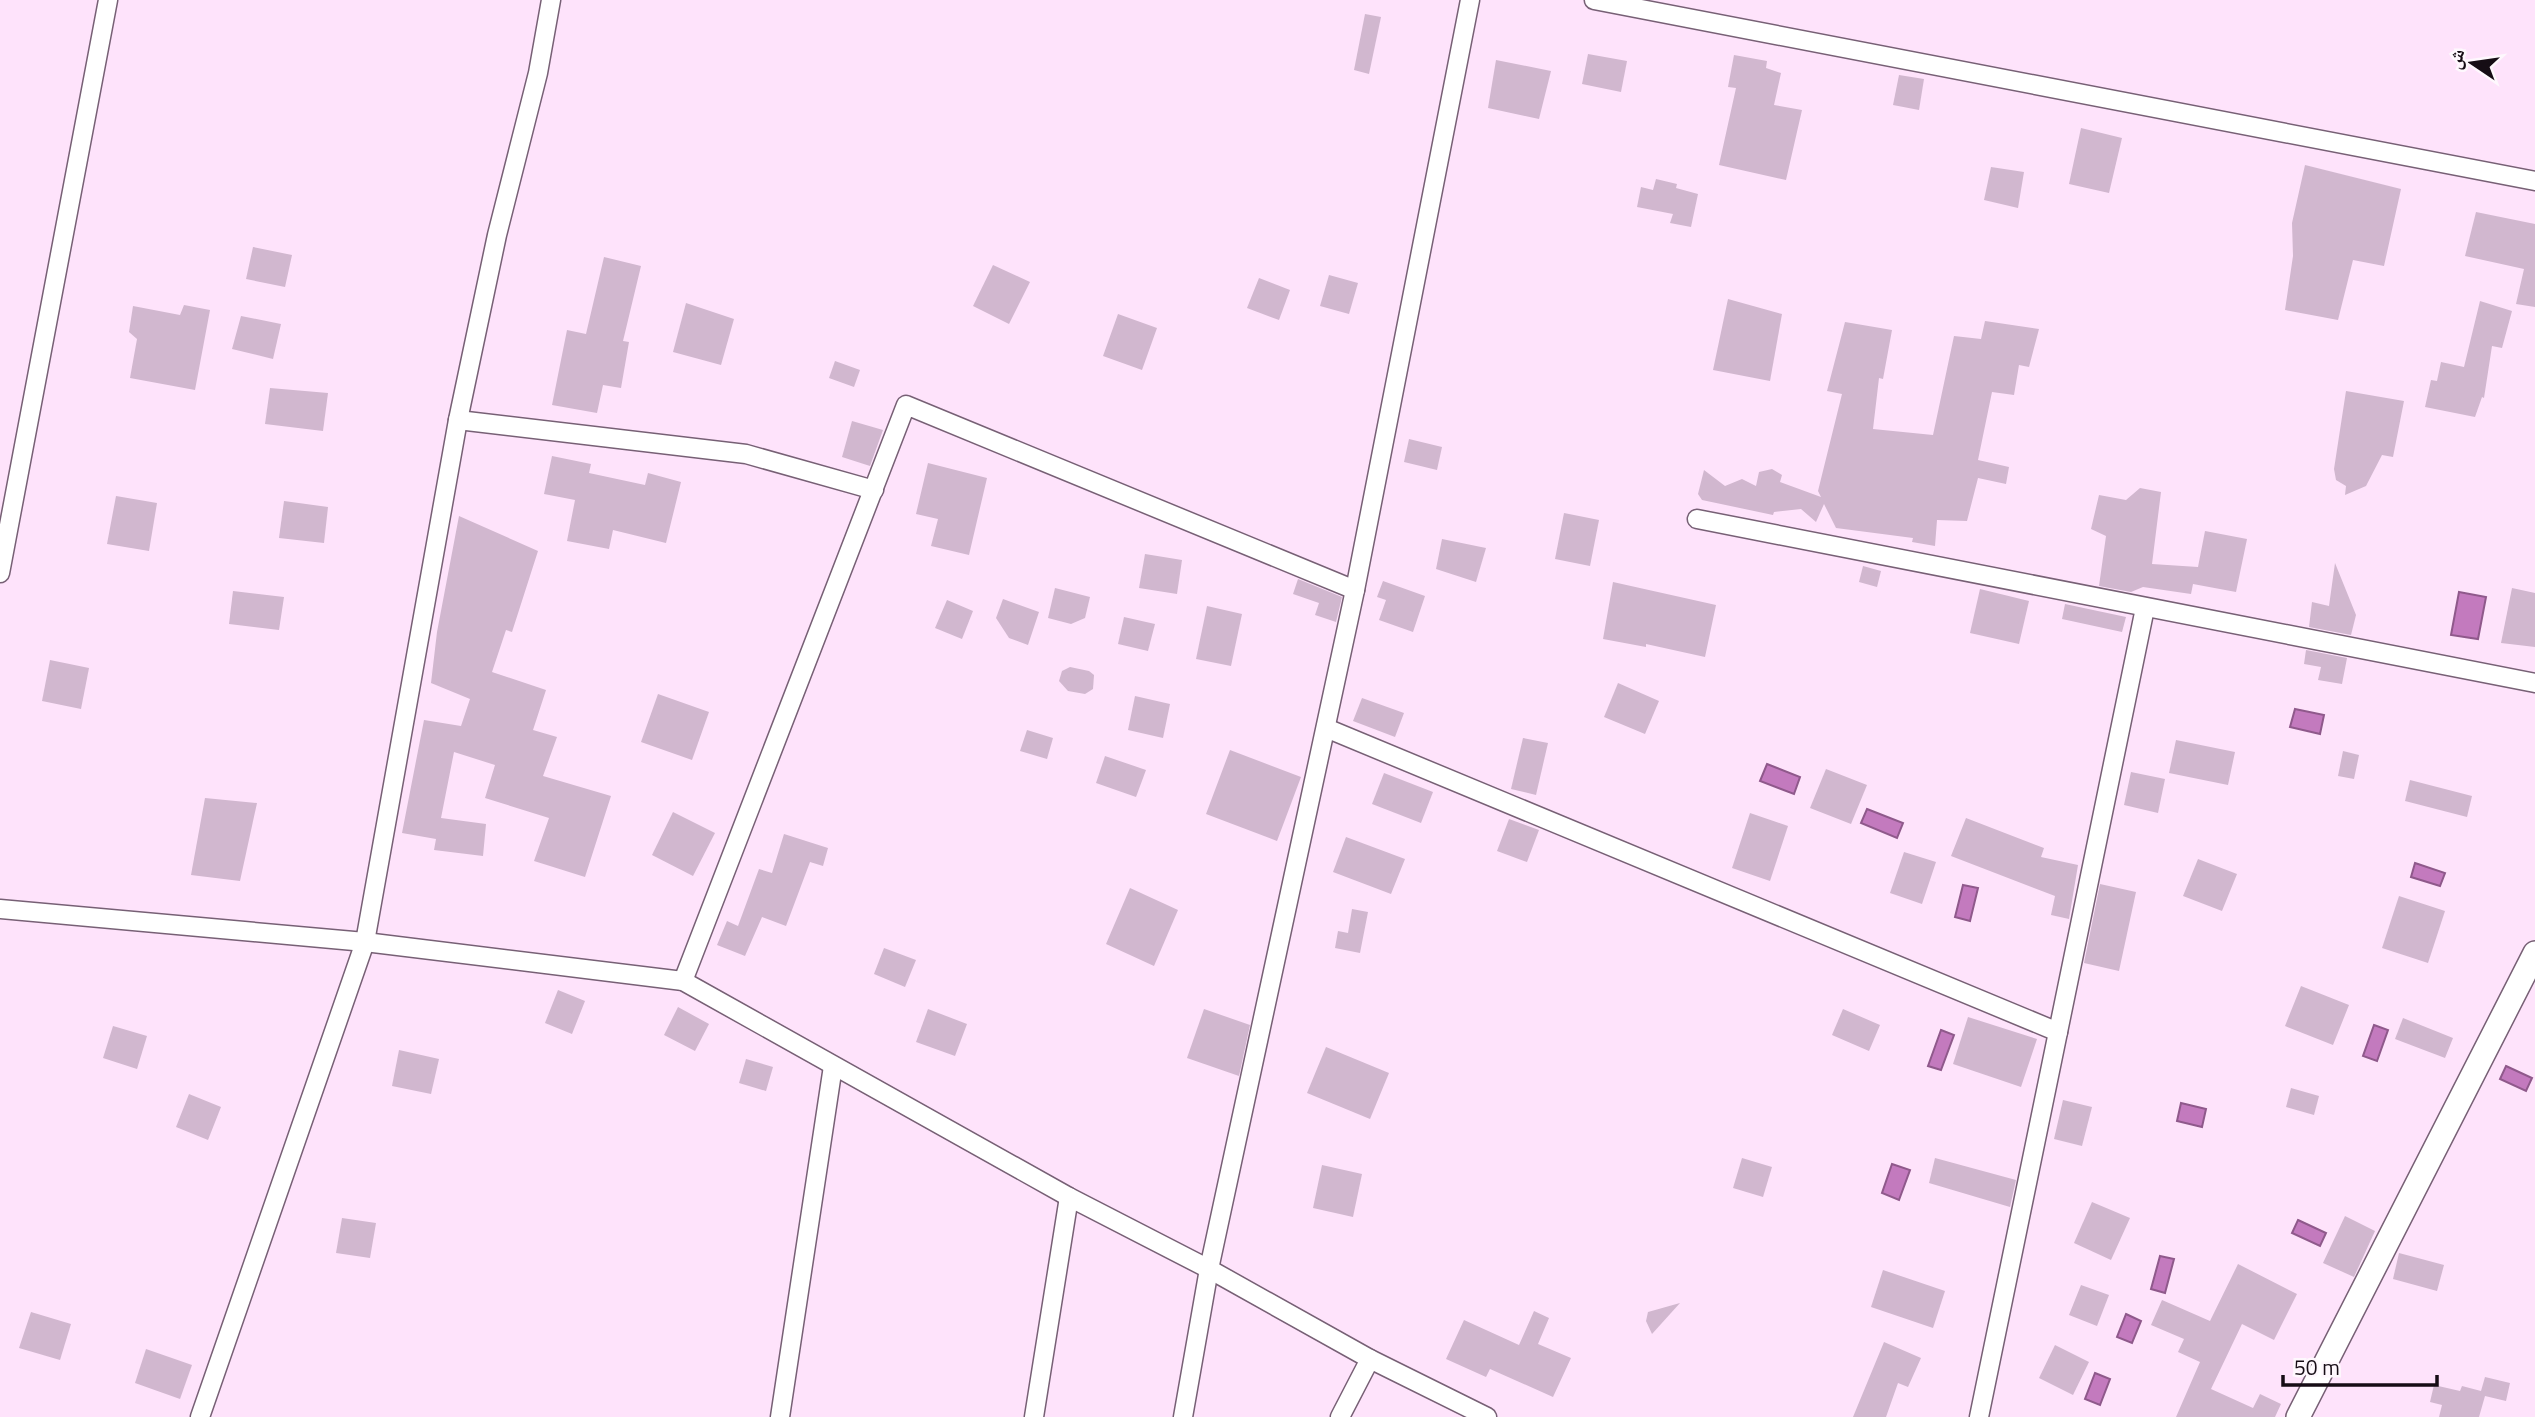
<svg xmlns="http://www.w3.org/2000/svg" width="2535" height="1417" font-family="'Titillium Web','Noto Naskh Arabic',sans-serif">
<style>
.water{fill:#c37abe;stroke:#8f598b;stroke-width:2}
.building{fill:#d1b7cf}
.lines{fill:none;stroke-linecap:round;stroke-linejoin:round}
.minor-casing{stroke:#776075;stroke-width:21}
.tertiary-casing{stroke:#776075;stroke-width:26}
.minor{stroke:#fff;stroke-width:18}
.tertiary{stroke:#fff;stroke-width:23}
</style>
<rect width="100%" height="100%" fill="#fee3fb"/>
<g class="water">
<polygon points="2459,592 2486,597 2478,639 2451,635"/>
<polygon points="2295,709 2324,715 2320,734 2290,727"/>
<polygon points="1767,764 1800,777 1794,794 1760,781"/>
<polygon points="1867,809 1903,823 1897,838 1861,823"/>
<polygon points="2415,863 2445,873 2440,886 2411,877"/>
<polygon points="1963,885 1978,888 1970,921 1955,917"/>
<polygon points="2374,1025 2388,1030 2377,1061 2363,1056"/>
<polygon points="1941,1030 1954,1035 1941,1070 1928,1066"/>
<polygon points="2506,1066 2532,1078 2526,1091 2500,1079"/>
<polygon points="2181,1103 2206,1109 2202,1127 2177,1121"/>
<polygon points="1892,1164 1910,1170 1899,1200 1882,1193"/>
<polygon points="2298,1220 2326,1233 2320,1246 2292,1233"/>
<polygon points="2160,1256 2174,1259 2165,1293 2151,1289"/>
<polygon points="2126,1314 2141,1321 2132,1343 2117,1337"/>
<polygon points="2095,1373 2110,1379 2100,1405 2085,1399"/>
</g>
<g class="building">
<polygon points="1365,14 1381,17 1369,74 1354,70"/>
<polygon points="1588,54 1627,61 1621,92 1582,84"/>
<polygon points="1734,55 1767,61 1766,68 1781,73 1774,105 1802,110 1786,180 1719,165 1736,88 1728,87"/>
<polygon points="1496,60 1551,71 1539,119 1488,108"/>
<polygon points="1899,75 1924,79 1919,110 1893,105"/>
<polygon points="2081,128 2122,138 2109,193 2069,184"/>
<polygon points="2305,165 2401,189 2384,266 2353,260 2338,320 2285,310 2293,256 2292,223"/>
<polygon points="1991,167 2024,172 2018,208 1984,200"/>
<polygon points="1656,179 1677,184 1676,188 1698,194 1691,227 1670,223 1673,214 1637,207 1641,187 1653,190"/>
<polygon points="2476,212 2535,224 2535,307 2516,304 2524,269 2465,256"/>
<polygon points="253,247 292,255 285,287 246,279"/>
<polygon points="604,257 641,266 623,341 629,342 621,388 603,385 597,413 552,405 567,330 586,334"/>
<polygon points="993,265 1030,282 1009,324 973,306"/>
<polygon points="1329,275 1358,283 1349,314 1320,306"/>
<polygon points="1259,278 1290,290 1279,320 1247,308"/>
<polygon points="1728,299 1782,314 1770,381 1713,370"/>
<polygon points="2480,301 2512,311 2502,348 2492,346 2484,398 2482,397 2475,417 2425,407 2431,380 2437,381 2441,362 2464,367"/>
<polygon points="686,303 734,319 721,365 673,352"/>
<polygon points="184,305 210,310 195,390 130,378 137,339 129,332 133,306 180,315"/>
<polygon points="1118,314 1157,328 1142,370 1103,356"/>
<polygon points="241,316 281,324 273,359 232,349"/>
<polygon points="1985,321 2039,329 2029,367 2019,365 2014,395 1992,392 1978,460 2009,467 2006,484 1978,478 1967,521 1937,520 1935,546 1912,542 1913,538 1836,528 1824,504 1816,522 1801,509 1774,512 1773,515 1702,500 1698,494 1704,470 1725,486 1742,479 1756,486 1759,472 1772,469 1782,475 1780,482 1821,497 1818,491 1842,394 1827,391 1845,322 1892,330 1883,379 1879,378 1873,429 1933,435 1954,336 1981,339"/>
<polygon points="835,361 860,370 854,387 829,378"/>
<polygon points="270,388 328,393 323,431 265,424"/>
<polygon points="2346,391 2404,401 2393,457 2382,455 2366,486 2345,495 2346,486 2336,480 2334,469"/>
<polygon points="852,421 883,430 870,466 842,457"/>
<polygon points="1409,439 1442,447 1437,470 1404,462"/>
<polygon points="552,456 591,464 589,473 645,485 648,473 681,482 666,543 613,530 609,549 567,541 575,500 544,494"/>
<polygon points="928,463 987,478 969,555 931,546 938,519 916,514"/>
<polygon points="2140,488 2161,492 2152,564 2198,567 2205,531 2247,539 2236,592 2193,584 2191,594 2143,587 2131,592 2099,586 2106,536 2091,529 2099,495 2126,500"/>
<polygon points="116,496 157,503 149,551 107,544"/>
<polygon points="284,501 328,507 324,543 279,538"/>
<polygon points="1564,513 1599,520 1590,566 1555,559"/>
<polygon points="459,516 538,551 512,632 506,630 492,672 546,690 533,730 557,737 543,776 611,796 585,877 534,861 549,818 485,798 495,765 454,752 441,818 486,824 483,856 434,850 436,839 402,833 424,720 461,726 470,699 431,683 437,632"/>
<polygon points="1442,539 1486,548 1476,582 1436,569"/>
<polygon points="1145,554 1182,560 1177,594 1139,588"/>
<polygon points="2335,563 2356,615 2351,635 2309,627 2312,602 2329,606"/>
<polygon points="1863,566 1881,571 1877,587 1859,582"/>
<polygon points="1298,579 1342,597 1336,622 1315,615 1319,603 1293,594"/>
<polygon points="1383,581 1425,596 1413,632 1379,620 1386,600 1377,597"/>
<polygon points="1613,582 1716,605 1705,657 1646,644 1646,647 1603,639"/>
<polygon points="1055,588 1090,597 1085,618 1071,624 1048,618"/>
<polygon points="2512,588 2535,593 2535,647 2501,643"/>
<polygon points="1980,589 2029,601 2019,644 1970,633"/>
<polygon points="233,591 284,597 279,630 229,624"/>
<polygon points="1003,599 1039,612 1028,645 1009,638 996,618"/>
<polygon points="947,600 973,611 962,639 935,628"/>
<polygon points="2065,604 2126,617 2122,632 2062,619"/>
<polygon points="1207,606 1242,614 1231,666 1196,659"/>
<polygon points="1124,617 1155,624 1148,651 1118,644"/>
<polygon points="2306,650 2347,658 2342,684 2318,680 2321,667 2304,664"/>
<polygon points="50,660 89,668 81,709 42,701"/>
<polygon points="1070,667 1089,671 1094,675 1093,689 1085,694 1068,691 1059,681 1062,671"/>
<polygon points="1618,683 1659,701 1645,734 1604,717"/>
<polygon points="658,694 709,712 692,760 641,742"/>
<polygon points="1135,696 1170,704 1163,738 1128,730"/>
<polygon points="1362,698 1404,713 1395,737 1353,721"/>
<polygon points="1027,730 1053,738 1047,759 1020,751"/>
<polygon points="1523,738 1548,743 1536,795 1511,789"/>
<polygon points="2176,740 2235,752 2228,785 2169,773"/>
<polygon points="1230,750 1301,777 1277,841 1206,814"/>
<polygon points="2343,751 2359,755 2354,779 2338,776"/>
<polygon points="1105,756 1146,770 1136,797 1096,783"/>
<polygon points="1826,769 1867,785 1851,824 1810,808"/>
<polygon points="2131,772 2165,779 2158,813 2124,805"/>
<polygon points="1384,773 1433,792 1421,823 1372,804"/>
<polygon points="2410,780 2472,796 2467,817 2405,801"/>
<polygon points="205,798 257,803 240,881 191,875"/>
<polygon points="673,812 715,833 693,876 652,855"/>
<polygon points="1750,813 1788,826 1770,881 1732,868"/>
<polygon points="1966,818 2044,848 2041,857 2078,865 2069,919 2051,915 2055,896 1951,856"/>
<polygon points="1509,819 1539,830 1527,862 1497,851"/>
<polygon points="784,834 828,848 823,866 810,862 786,926 762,917 745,956 717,945 727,921 738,926 759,869 772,873"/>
<polygon points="1346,837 1405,859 1391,894 1333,872"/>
<polygon points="1904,852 1936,862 1922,904 1890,893"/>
<polygon points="2198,859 2237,874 2222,911 2183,896"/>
<polygon points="2100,884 2136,892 2119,971 2084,963"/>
<polygon points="1130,888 1178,910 1154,966 1106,944"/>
<polygon points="2399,896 2445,911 2428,963 2382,948"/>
<polygon points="1352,909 1368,912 1360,953 1335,948 1338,931 1348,933"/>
<polygon points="884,948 916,960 905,987 874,974"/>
<polygon points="2301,986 2349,1005 2333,1045 2285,1026"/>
<polygon points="558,990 585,1001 572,1034 545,1023"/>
<polygon points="678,1007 709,1024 695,1051 664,1035"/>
<polygon points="928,1009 967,1024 955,1056 916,1042"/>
<polygon points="1204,1009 1250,1025 1239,1076 1187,1058"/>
<polygon points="1843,1009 1880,1025 1869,1051 1832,1035"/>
<polygon points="1968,1017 2037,1039 2021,1087 1953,1064"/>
<polygon points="2403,1018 2453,1038 2445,1058 2395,1039"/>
<polygon points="113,1026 147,1036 137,1069 103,1058"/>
<polygon points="1326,1047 1389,1073 1370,1119 1307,1093"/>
<polygon points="399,1050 439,1059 431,1094 392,1086"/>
<polygon points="746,1059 773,1067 766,1091 739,1083"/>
<polygon points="2291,1088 2319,1096 2314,1115 2286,1107"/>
<polygon points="189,1094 221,1107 208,1140 176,1127"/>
<polygon points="2063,1100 2092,1107 2082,1146 2054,1139"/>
<polygon points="1742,1158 1772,1167 1763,1197 1733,1188"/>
<polygon points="1935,1158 2016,1180 2010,1207 1929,1183"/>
<polygon points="1322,1165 1362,1174 1353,1217 1313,1208"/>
<polygon points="2092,1202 2130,1218 2111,1260 2074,1243"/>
<polygon points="2345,1216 2375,1231 2354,1277 2323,1263"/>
<polygon points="342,1218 376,1223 370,1258 336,1253"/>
<polygon points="2399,1253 2444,1265 2437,1291 2393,1279"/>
<polygon points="2238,1264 2297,1294 2274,1340 2242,1324 2211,1389 2253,1408 2260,1394 2281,1404 2275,1417 2176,1417 2200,1362 2178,1352 2184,1339 2151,1325 2162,1300 2210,1321"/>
<polygon points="1883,1270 1945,1291 1933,1328 1871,1307"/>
<polygon points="2081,1285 2109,1295 2097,1326 2069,1315"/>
<polygon points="1680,1303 1652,1334 1646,1321 1648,1312"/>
<polygon points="1534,1311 1549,1318 1538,1344 1571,1358 1553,1397 1490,1369 1486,1377 1446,1359 1464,1320 1519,1345"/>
<polygon points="31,1312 71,1324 60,1360 19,1348"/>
<polygon points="1884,1342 1921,1358 1908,1387 1898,1383 1886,1417 1853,1417"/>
<polygon points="2055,1345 2089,1362 2073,1395 2039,1378"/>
<polygon points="146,1349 192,1365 180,1399 135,1383"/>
<polygon points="2485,1377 2510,1383 2506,1401 2485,1396 2479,1417 2439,1417 2442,1405 2430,1402 2434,1385 2460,1391 2462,1386 2481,1391"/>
</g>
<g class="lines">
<g class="minor-casing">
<g id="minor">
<polyline points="1594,0 2535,181"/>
<polyline points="458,420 746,454 874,490"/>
<polyline points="1697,519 2535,683"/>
<polyline points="0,573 108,0"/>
<polyline points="1326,728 2058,1032"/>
<polyline points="0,909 365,942 683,981 1069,1197 1209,1269 1370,1359 1487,1417"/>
<polyline points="683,981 906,405 1355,590"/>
<polyline points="200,1417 365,942 458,420 497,235 538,73 551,0"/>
<polyline points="780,1417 833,1066"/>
<polyline points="1034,1417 1069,1197"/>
<polyline points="1183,1417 1209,1269 1355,590 1470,0"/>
<polyline points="1340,1417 1370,1359"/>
<polyline points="1979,1417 2145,608"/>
</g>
</g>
<g class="tertiary-casing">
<polyline id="tertiary" points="2298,1417 2535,953"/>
</g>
<use href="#minor" class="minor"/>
<use href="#tertiary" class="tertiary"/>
</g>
<g transform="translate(2472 63) rotate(283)" stroke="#fef8fd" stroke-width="5" paint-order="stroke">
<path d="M0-5L12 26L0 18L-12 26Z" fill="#160d15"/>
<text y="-10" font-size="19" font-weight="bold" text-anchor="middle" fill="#160d15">ش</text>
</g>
<path d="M2283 1375v10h154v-10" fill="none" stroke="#160d15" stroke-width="3.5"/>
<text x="2294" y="1375" font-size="21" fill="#160d15" stroke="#fef8fd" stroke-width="5" paint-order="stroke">50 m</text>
</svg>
